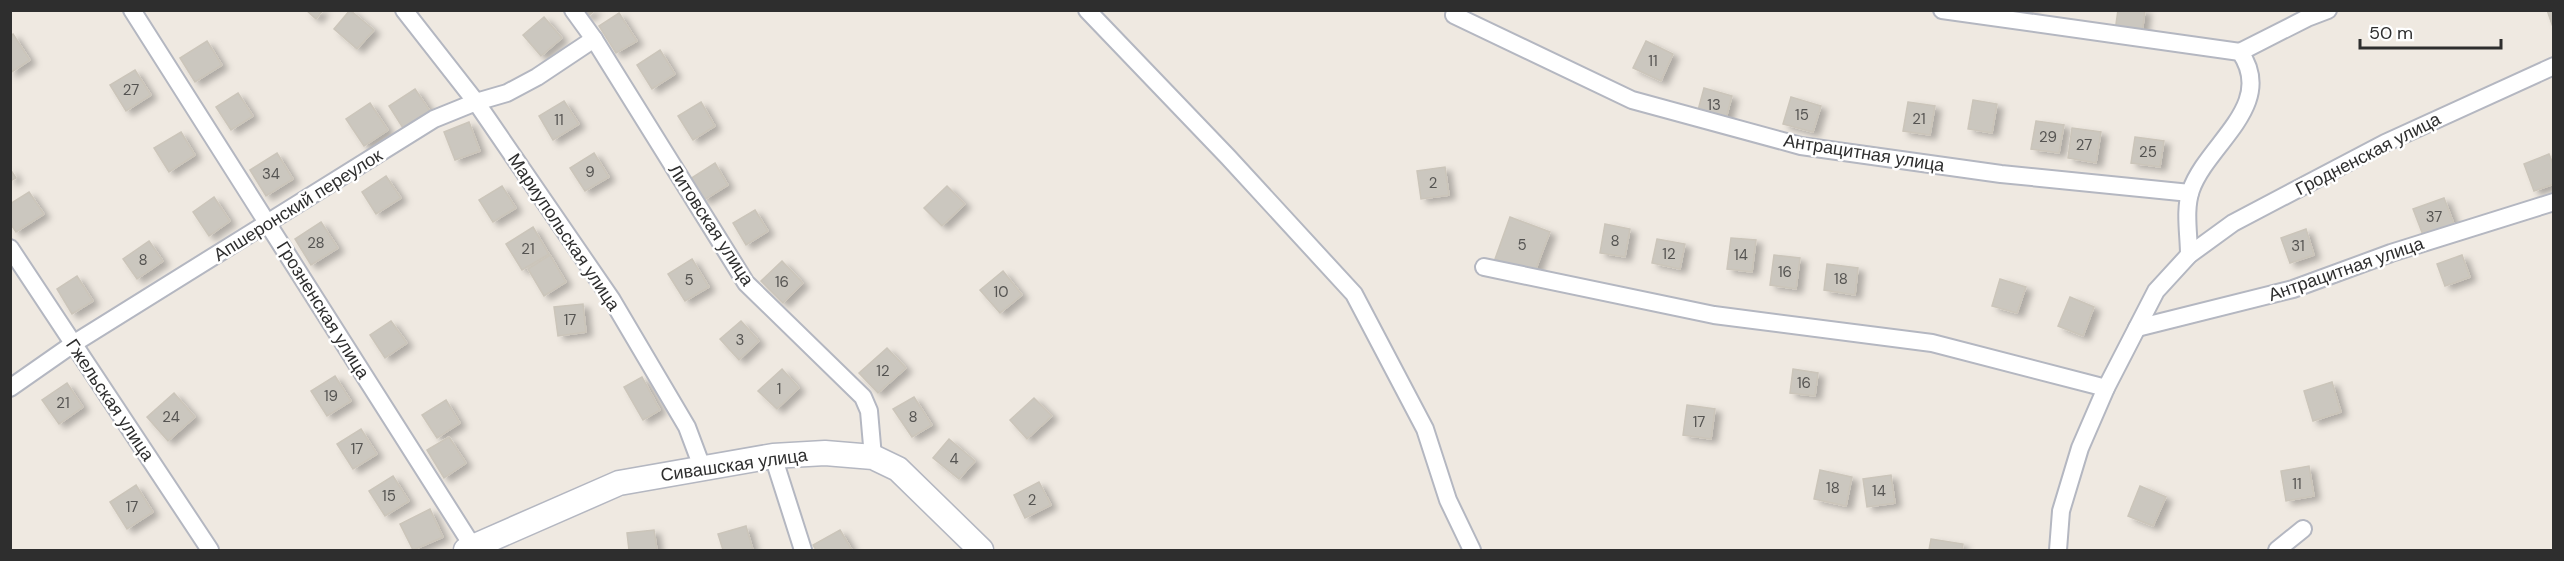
<svg xmlns="http://www.w3.org/2000/svg" width="2564" height="561" font-family="'DM Sans',sans-serif">
<style>
.building{fill:#cbc7bf;stroke:#cbc5ba;stroke-width:1.5;filter:url(#shadow)}
.lines{fill:none;stroke-linecap:round;stroke-linejoin:round}
.street-casing{stroke:#b4b7c1;stroke-width:20}
.secondary-casing{stroke:#b4b7c1;stroke-width:27}
.street{stroke:#fff;stroke-width:16}
.secondary{stroke:#fff;stroke-width:24}
.labels{text-anchor:middle;dominant-baseline:central;stroke-width:5;stroke-linejoin:round;paint-order:stroke}
.number-label{font-size:15px;fill:#555452}
.street-label{font-size:18px;fill:#2e2e2e;stroke:#fff}
</style>
<defs>
<filter id="shadow"><feDropShadow dx="6" dy="4" stdDeviation="3" flood-color="#0004"/></filter>
</defs>
<rect width="100%" height="100%" fill="#efe9e1"/>
<g class="building">
<polygon points="306,10 323,10 316,19"/>
<polygon points="350,10 374,30 357,49 334,29"/>
<polygon points="581,10 595,10 587,17"/>
<polygon points="2009,10 2033,10 2033,16 2008,13"/>
<polygon points="2118,10 2145,10 2142,34 2115,31"/>
<polygon points="2547,10 2554,10 2554,30"/>
<polygon points="619,13 637,41 616,53 599,26"/>
<polygon points="544,17 562,38 541,56 523,35"/>
<polygon points="13,34 30,60 10,73 10,36"/>
<polygon points="207,41 222,65 195,82 180,58"/>
<polygon points="1646,41 1673,54 1661,81 1633,68"/>
<polygon points="660,50 675,74 652,89 637,65"/>
<polygon points="135,70 151,95 126,111 110,85"/>
<polygon points="1704,88 1732,96 1725,122 1697,114"/>
<polygon points="415,89 430,111 403,128 389,106"/>
<polygon points="238,93 253,116 231,130 216,107"/>
<polygon points="1791,97 1821,106 1813,132 1783,124"/>
<polygon points="1973,100 1997,104 1992,133 1968,129"/>
<polygon points="564,101 579,124 553,140 539,116"/>
<polygon points="701,102 715,126 693,140 678,116"/>
<polygon points="1908,102 1935,106 1930,135 1903,131"/>
<polygon points="370,103 388,130 364,146 346,119"/>
<polygon points="2036,121 2064,125 2059,153 2031,149"/>
<polygon points="469,122 480,151 455,160 444,132"/>
<polygon points="2072,128 2101,132 2096,163 2068,158"/>
<polygon points="181,132 195,155 169,172 154,148"/>
<polygon points="2135,137 2164,141 2160,167 2131,163"/>
<polygon points="277,153 293,179 266,196 250,170"/>
<polygon points="594,153 609,177 585,191 570,168"/>
<polygon points="2549,154 2554,167 2554,184 2534,191 2524,164"/>
<polygon points="715,163 728,185 704,200 690,179"/>
<polygon points="1445,167 1449,195 1421,199 1417,171"/>
<polygon points="10,169 16,178 10,181"/>
<polygon points="386,176 401,198 376,214 362,192"/>
<polygon points="502,186 516,208 493,222 479,200"/>
<polygon points="947,186 965,204 942,226 924,208"/>
<polygon points="29,192 44,214 16,232 10,223 10,204"/>
<polygon points="214,197 230,221 209,236 193,212"/>
<polygon points="2444,198 2454,224 2423,235 2413,209"/>
<polygon points="755,210 768,231 746,245 733,223"/>
<polygon points="1510,217 1550,232 1534,274 1495,259"/>
<polygon points="321,222 338,248 311,265 295,239"/>
<polygon points="1605,224 1630,229 1625,257 1600,253"/>
<polygon points="533,227 549,254 522,270 506,244"/>
<polygon points="2306,229 2314,255 2290,263 2281,238"/>
<polygon points="1731,238 1756,240 1752,272 1727,269"/>
<polygon points="1657,239 1685,244 1680,269 1652,263"/>
<polygon points="149,241 163,261 137,279 123,259"/>
<polygon points="550,255 566,282 544,296 528,269"/>
<polygon points="1774,255 1800,258 1796,289 1770,285"/>
<polygon points="2462,255 2470,277 2445,286 2437,264"/>
<polygon points="692,259 709,287 685,301 668,274"/>
<polygon points="782,261 803,283 783,303 761,281"/>
<polygon points="1827,264 1858,268 1855,295 1824,290"/>
<polygon points="1003,271 1022,295 1000,313 980,290"/>
<polygon points="77,276 93,301 72,314 57,289"/>
<polygon points="2000,279 2026,287 2017,313 1992,306"/>
<polygon points="2070,297 2094,307 2083,336 2058,326"/>
<polygon points="583,304 586,332 558,336 554,307"/>
<polygon points="391,321 407,343 385,358 370,335"/>
<polygon points="741,321 759,341 739,360 720,339"/>
<polygon points="887,348 906,368 878,393 859,373"/>
<polygon points="782,369 799,388 777,409 758,391"/>
<polygon points="1793,369 1818,373 1815,396 1790,393"/>
<polygon points="335,376 351,401 327,416 311,391"/>
<polygon points="642,377 660,410 643,420 624,387"/>
<polygon points="2332,382 2341,412 2313,421 2304,391"/>
<polygon points="67,383 83,407 59,424 42,400"/>
<polygon points="174,393 195,417 168,441 147,417"/>
<polygon points="914,397 932,425 912,437 893,409"/>
<polygon points="1034,398 1052,416 1027,439 1010,420"/>
<polygon points="446,400 460,423 437,438 422,415"/>
<polygon points="1687,405 1715,409 1711,439 1683,435"/>
<polygon points="361,429 377,454 353,469 337,444"/>
<polygon points="449,437 466,463 444,478 427,450"/>
<polygon points="949,439 975,461 959,479 933,458"/>
<polygon points="2309,466 2314,496 2286,501 2281,471"/>
<polygon points="1820,470 1852,477 1846,506 1814,499"/>
<polygon points="1891,475 1895,503 1867,507 1863,479"/>
<polygon points="393,476 409,501 385,516 369,491"/>
<polygon points="1039,482 1051,505 1025,518 1014,495"/>
<polygon points="136,485 153,512 127,529 110,502"/>
<polygon points="2140,486 2166,497 2153,526 2128,516"/>
<polygon points="430,509 443,537 413,550 400,524"/>
<polygon points="746,526 753,550 723,550 718,534"/>
<polygon points="654,530 657,550 629,550 627,533"/>
<polygon points="840,530 852,550 816,550 813,545"/>
<polygon points="1931,539 1963,544 1962,550 1929,550"/>
</g>
<g class="lines">
<g class="street-casing">
<g id="street">
<polyline points="132,10 475,550"/>
<polyline points="404,10 476,102 612,300 687,427 702,467"/>
<polyline points="573,10 594,39 746,283 863,397 869,411 873,457"/>
<polyline points="1087,10 1228,157 1354,294 1425,429 1448,500 1472,550"/>
<path d="M1942 10 2240 52C2277 105 2207 144 2191 190 2184 210 2189 234 2189 255"/>
<polyline points="1454,15 1632,100 1801,146 2001,174 2190,193"/>
<polyline points="2240,52 2307,18 2328,10"/>
<polyline points="10,248 210,550"/>
<polyline points="1484,267 1714,315 1932,343 2106,388"/>
<polyline points="2137,328 2293,289 2391,253 2554,202"/>
<polyline points="10,388 73,344 434,119 476,102 507,93 537,77 594,39"/>
<polyline points="773,456 803,550"/>
<polyline points="2058,550 2061,511 2080,448 2106,388 2156,291 2189,255 2233,223 2385,143 2554,66"/>
<polyline points="2277,550 2303,529"/>
</g>
</g>
<g class="secondary-casing">
<polyline id="secondary" points="466,550 619,483 773,456 825,453 873,457 898,469 981,550"/>
</g>
<use href="#street" class="street"/>
<use href="#secondary" class="secondary"/>
</g>
<g class="labels">
<g class="number-label">
<text x="1653" y="61">11</text>
<text x="131" y="90">27</text>
<text x="1714" y="105">13</text>
<text x="1802" y="115">15</text>
<text x="1919" y="119">21</text>
<text x="559" y="120">11</text>
<text x="2048" y="137">29</text>
<text x="2084" y="145">27</text>
<text x="2148" y="152">25</text>
<text x="590" y="172">9</text>
<text x="271" y="174">34</text>
<text x="1433" y="183">2</text>
<text x="2434" y="217">37</text>
<text x="1615" y="241">8</text>
<text x="316" y="243">28</text>
<text x="1522" y="245">5</text>
<text x="2298" y="246">31</text>
<text x="528" y="249">21</text>
<text x="1669" y="254">12</text>
<text x="1741" y="255">14</text>
<text x="143" y="260">8</text>
<text x="1785" y="272">16</text>
<text x="1841" y="279">18</text>
<text x="689" y="280">5</text>
<text x="782" y="282">16</text>
<text x="1001" y="292">10</text>
<text x="570" y="320">17</text>
<text x="740" y="340">3</text>
<text x="883" y="371">12</text>
<text x="1804" y="383">16</text>
<text x="779" y="389">1</text>
<text x="331" y="396">19</text>
<text x="63" y="403">21</text>
<text x="171" y="417">24</text>
<text x="913" y="417">8</text>
<text x="1699" y="422">17</text>
<text x="357" y="449">17</text>
<text x="954" y="459">4</text>
<text x="2297" y="484">11</text>
<text x="1833" y="488">18</text>
<text x="1879" y="491">14</text>
<text x="389" y="496">15</text>
<text x="1032" y="500">2</text>
<text x="132" y="507">17</text>
</g>
<g class="street-label">
<text transform="translate(1864 153) rotate(9)">Антрацитная улица</text>
<text transform="translate(2368 154) rotate(-27)">Гродненская улица</text>
<text transform="translate(298 205) rotate(-32)">Апшеронский переулок</text>
<text transform="translate(711 225) rotate(57)">Литовская улица</text>
<text transform="translate(564 232) rotate(56)">Мариупольская улица</text>
<text transform="translate(2346 269) rotate(-19)">Антрацитная улица</text>
<text transform="translate(323 310) rotate(58)">Грозненская улица</text>
<text transform="translate(110 400) rotate(56)">Гжельская улица</text>
<text transform="translate(734 465) rotate(-8)">Сивашская улица</text>
</g>
</g>
<rect width="2564" height="561" fill="none" stroke="#2e2e2e" stroke-width="24"/>
<path d="M2360 39v9h141v-9" fill="none" stroke="#2e2e2e" stroke-width="3"/>
<text x="2369" y="39" font-size="18" fill="#2e2e2e" stroke="#ffffff" stroke-width="4.5" paint-order="stroke">50 m</text>
</svg>
